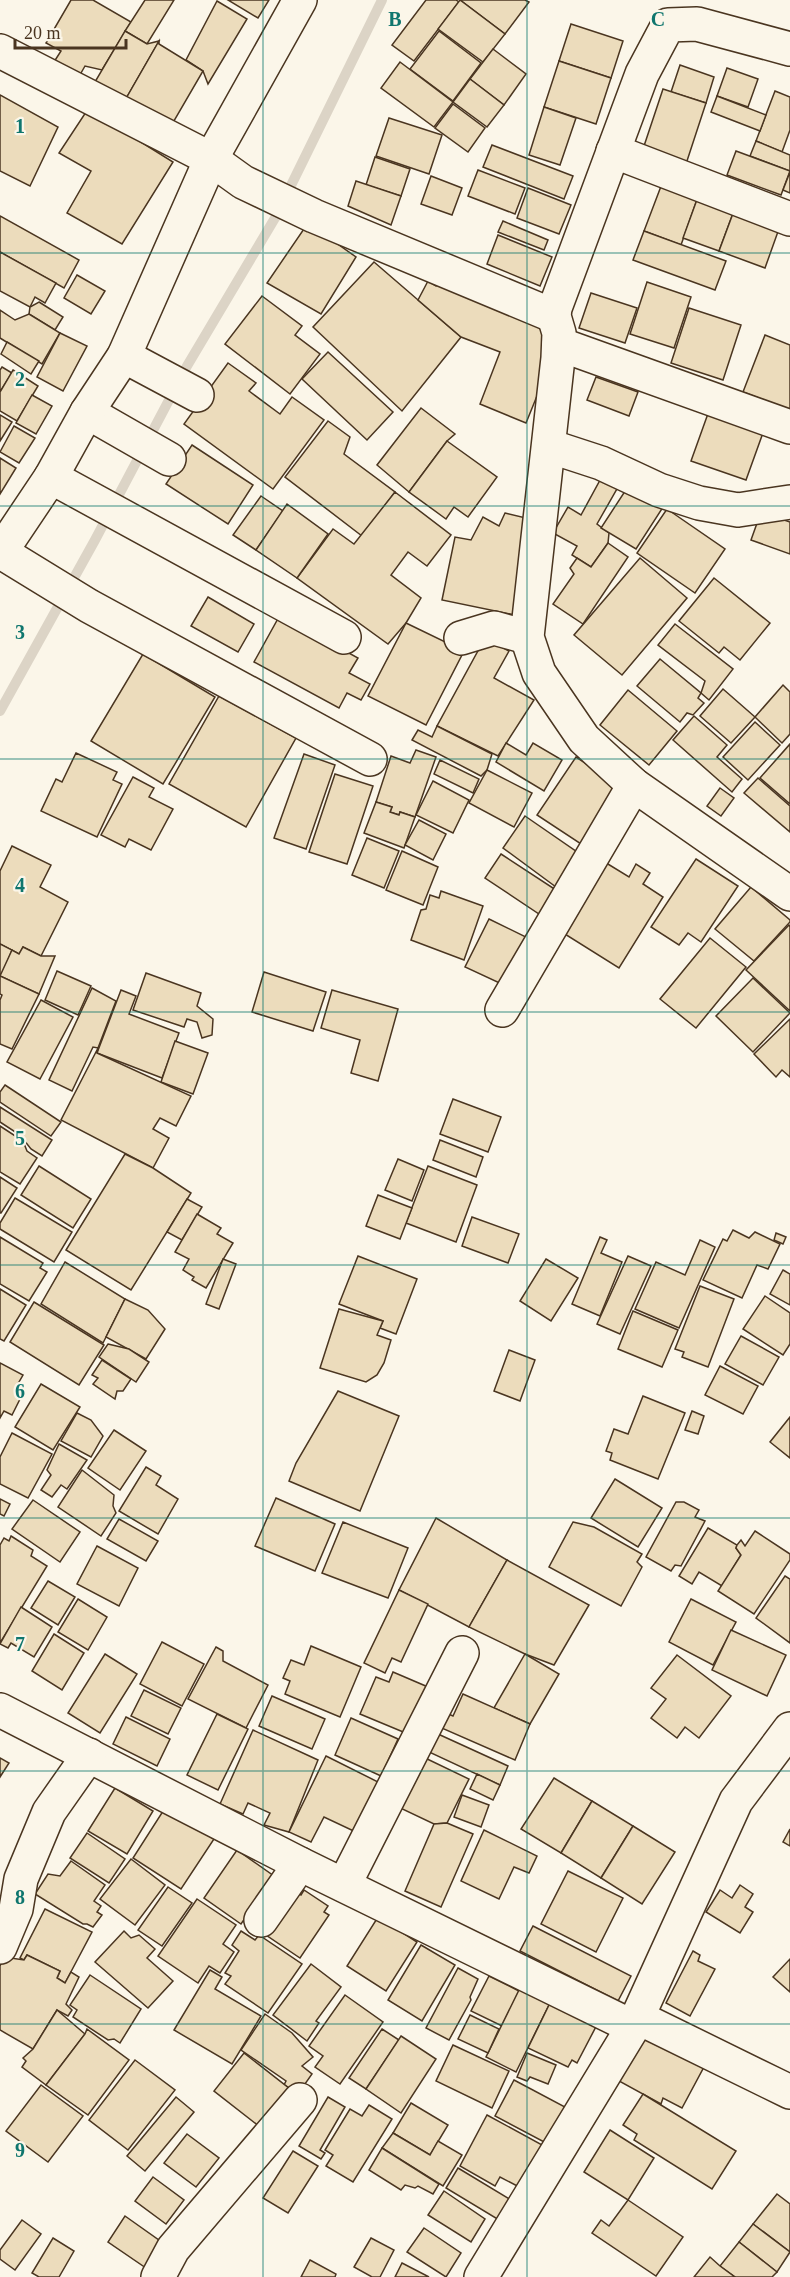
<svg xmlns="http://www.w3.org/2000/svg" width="790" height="2277" font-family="'Times New Roman',serif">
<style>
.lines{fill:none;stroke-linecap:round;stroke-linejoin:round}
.stream{stroke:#dcd4c6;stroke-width:10}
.building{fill:#ecdcbc;stroke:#4a3520;stroke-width:1.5}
.minor-casing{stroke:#4a3520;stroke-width:36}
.major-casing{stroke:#4a3520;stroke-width:36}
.minor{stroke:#fbf6e9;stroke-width:33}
.major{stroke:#fbf6e9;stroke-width:33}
.grid{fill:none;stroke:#0f766e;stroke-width:1.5;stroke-opacity:0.55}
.grid-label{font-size:20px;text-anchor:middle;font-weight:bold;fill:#0f766e;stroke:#fbf6e9;stroke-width:4.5;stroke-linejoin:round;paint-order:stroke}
</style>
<rect width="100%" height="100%" fill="#fbf6e9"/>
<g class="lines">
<polyline class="stream" points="0,711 95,540 187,366 275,218 382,0"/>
</g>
<g class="building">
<polygon points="71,0 93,0 131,22 102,70 85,66 77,80 52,65 61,51 46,43"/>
<polygon points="145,0 174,0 147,44 125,31"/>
<polygon points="228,0 269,0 258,18"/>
<polygon points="426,0 456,0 459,2 414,61 392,45"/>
<polygon points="460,0 525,0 529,2 505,34"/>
<polygon points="460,0 505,34 483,62 438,29"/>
<polygon points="217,1 247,19 208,84 203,71 186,60"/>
<polygon points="571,24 623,41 611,78 559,61"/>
<polygon points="125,31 147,44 159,41 124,102 89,92"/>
<polygon points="439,31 481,63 453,101 410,69"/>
<polygon points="159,41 159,44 203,71 167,133 124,102"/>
<polygon points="493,49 526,74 504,105 470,79"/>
<polygon points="559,61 611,78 596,124 544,107"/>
<polygon points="400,62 453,102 434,127 381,88"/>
<polygon points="680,65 714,77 706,103 671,92"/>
<polygon points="727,68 758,79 748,107 717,96"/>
<polygon points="470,79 504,105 487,127 453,102"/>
<polygon points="663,89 706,103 685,167 642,152"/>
<polygon points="775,91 790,97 790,130 782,152 756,141"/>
<polygon points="0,95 58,127 30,186 0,171"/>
<polygon points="717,96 766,115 760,131 711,112"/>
<polygon points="453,104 485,128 468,152 435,128"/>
<polygon points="544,107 576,118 560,165 529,155"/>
<polygon points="88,109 173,162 122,244 67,213 91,171 59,153"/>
<polygon points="389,118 442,135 429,174 376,156"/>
<polygon points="756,141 790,155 790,171 750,156"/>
<polygon points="492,145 573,176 564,199 483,167"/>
<polygon points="736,151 790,171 781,195 727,175"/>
<polygon points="375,157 410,169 401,196 366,185"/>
<polygon points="478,170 525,188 515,214 468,196"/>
<polygon points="790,172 790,193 783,190"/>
<polygon points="431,176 462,188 452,215 421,204"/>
<polygon points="356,181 401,196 391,225 348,206"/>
<polygon points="663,181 699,194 681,245 644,231"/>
<polygon points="528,188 571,205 559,234 517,218"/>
<polygon points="699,194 735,208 719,251 683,238"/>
<polygon points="735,208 780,226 765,268 719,251"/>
<polygon points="0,216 79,260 64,288 0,252"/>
<polygon points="503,221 548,240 544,250 498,232"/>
<polygon points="308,223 356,257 321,314 267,283"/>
<polygon points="644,231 726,261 715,290 633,260"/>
<polygon points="498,235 552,257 540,286 487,264"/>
<polygon points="0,252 56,283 45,303 35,297 30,307 0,291"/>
<polygon points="374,262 461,337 402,411 313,327"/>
<polygon points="77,275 105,291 91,314 64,298"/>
<polygon points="441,276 550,329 552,359 526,423 480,404 500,352 461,337 418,300 428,281 436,286"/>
<polygon points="647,282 691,297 674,348 630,334"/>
<polygon points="591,293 637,308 625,343 579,328"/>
<polygon points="262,296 302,326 295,335 320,354 290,394 225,344"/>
<polygon points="39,302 63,317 55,330 29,314 30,307"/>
<polygon points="689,308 741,325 723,380 671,363"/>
<polygon points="0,310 15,320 29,314 60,333 42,364 0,338"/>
<polygon points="60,333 87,346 63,391 37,377"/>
<polygon points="765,335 790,345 790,410 743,392"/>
<polygon points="7,342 39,361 31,374 1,354"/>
<polygon points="328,352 393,412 367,440 302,379"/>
<polygon points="228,363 256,383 249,391 280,414 292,397 324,420 273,489 184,424"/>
<polygon points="2,367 12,373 0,392 0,370"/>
<polygon points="13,370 38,386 17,421 0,411 0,392"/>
<polygon points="596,377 638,392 629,416 587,400"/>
<polygon points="32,395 52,406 36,434 16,423"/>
<polygon points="421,408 455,434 447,441 409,492 377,465"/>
<polygon points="710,408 764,430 746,480 691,461"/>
<polygon points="0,415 12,422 0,441"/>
<polygon points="328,421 350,437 344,454 395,492 362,536 285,477"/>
<polygon points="14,426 35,438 19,463 0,452"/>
<polygon points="447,441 497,477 468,517 454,507 446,519 409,492"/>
<polygon points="192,445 253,485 228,524 166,484"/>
<polygon points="0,458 16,468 0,494"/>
<polygon points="605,471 622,480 597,524 609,533 608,543 591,567 572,555 577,546 553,533 568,507 581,515"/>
<polygon points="631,482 665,504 636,549 601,528"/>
<polygon points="395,492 451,535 427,566 408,552 391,575 421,598 406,623 388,644 297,578 333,529 354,544"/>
<polygon points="261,496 283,511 256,550 233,535"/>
<polygon points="287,504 328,534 297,578 256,550"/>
<polygon points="667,509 725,549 695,593 637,553"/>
<polygon points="761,512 790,522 790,554 751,540"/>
<polygon points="505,513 526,518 515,615 442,600 455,537 471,540 483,517 499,526"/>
<polygon points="608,543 628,557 583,624 553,604 574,574 570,568 577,558 591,567"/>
<polygon points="640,558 687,598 622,675 574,635"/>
<polygon points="714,578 770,623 740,660 724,647 719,653 679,621"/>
<polygon points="208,597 254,624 238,652 191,626"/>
<polygon points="280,615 358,658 349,673 370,684 361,700 347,693 339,708 254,662"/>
<polygon points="406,623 464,651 426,725 368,696"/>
<polygon points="675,624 733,669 709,700 701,693 705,681 658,645"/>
<polygon points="485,638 509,651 494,678 534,700 498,756 437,726"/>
<polygon points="143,654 215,697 163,784 91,741"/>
<polygon points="660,659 701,693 698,698 704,703 693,715 687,713 680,722 637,686"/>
<polygon points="783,685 790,692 790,734 782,743 755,717"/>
<polygon points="723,689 755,717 731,743 700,716"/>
<polygon points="628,690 677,731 649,765 600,725"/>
<polygon points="219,696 296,738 246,827 169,784"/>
<polygon points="694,716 727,745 717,757 742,779 732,792 673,740"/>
<polygon points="755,722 780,745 748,780 723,757"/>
<polygon points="437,726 492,754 487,770 481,776 412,740 418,730 432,737"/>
<polygon points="506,743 526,755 533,743 562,760 544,791 496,762"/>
<polygon points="790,744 790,804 760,778"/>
<polygon points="416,750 436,757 415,817 400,812 399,815 390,812 392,807 376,802 391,756 410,763"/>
<polygon points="76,753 117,772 113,780 122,784 97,837 41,811 56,779 62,782"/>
<polygon points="304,754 335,765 306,849 274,838"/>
<polygon points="576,757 620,786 581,844 537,815"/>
<polygon points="440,760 479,779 473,793 434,774"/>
<polygon points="487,770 532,793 514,827 469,803"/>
<polygon points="335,774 373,786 347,864 309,852"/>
<polygon points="133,777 154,788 149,797 173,809 151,850 129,839 125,847 101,835"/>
<polygon points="758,778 790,806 790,832 744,793"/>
<polygon points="433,781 469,800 453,833 416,815"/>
<polygon points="720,788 734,798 721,816 707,806"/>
<polygon points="376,802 392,807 390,812 399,815 400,812 415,817 404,848 364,833"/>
<polygon points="525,816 580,854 556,887 503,848"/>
<polygon points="419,820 446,834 433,860 405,845"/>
<polygon points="367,838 399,851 384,888 352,875"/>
<polygon points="12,846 51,865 40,887 68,902 41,956 23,947 19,954 0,944 0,871"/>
<polygon points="402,851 438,867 423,905 386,890"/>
<polygon points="501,854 556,890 539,914 485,878"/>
<polygon points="696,859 738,886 701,942 688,933 679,945 651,927"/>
<polygon points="603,861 629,877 636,864 650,873 643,884 663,897 619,968 560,931"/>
<polygon points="751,887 790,920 790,922 754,961 715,929"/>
<polygon points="441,891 483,906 464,960 411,940 421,910 426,909 430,895 439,898"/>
<polygon points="489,919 528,938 506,986 465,967"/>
<polygon points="789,925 790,927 790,1011 746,970"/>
<polygon points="710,938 746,967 696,1028 660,999"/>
<polygon points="0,944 12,950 2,975 0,974"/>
<polygon points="23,947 41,956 55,956 39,994 0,976 12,950 19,954"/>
<polygon points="57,971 91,986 78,1015 45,1000"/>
<polygon points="264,972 326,992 313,1031 252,1012"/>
<polygon points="146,973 201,993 197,1006 213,1019 212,1035 202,1038 197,1022 187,1019 184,1027 133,1010"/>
<polygon points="0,976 39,994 12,1049 0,1044 0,1000 2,995 0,994"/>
<polygon points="753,978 790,1013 753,1052 716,1016"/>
<polygon points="92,988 116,1001 98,1048 93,1047 72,1091 49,1080"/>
<polygon points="121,990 136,996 129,1014 179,1033 162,1078 97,1053"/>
<polygon points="332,990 398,1009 378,1081 351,1073 360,1040 321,1028"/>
<polygon points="41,1000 73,1017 40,1079 7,1062"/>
<polygon points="790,1019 790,1077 782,1070 776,1077 754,1054"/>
<polygon points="175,1041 208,1053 193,1094 161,1082"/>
<polygon points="98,1048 97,1053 191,1096 176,1126 160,1118 153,1129 169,1138 153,1168 61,1120"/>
<polygon points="5,1085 61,1122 51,1136 0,1102 0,1092"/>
<polygon points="453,1099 501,1117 488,1152 440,1134"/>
<polygon points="0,1107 52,1140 42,1156 31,1149 20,1135 0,1122"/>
<polygon points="0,1126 23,1141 27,1151 37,1158 20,1184 0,1172"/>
<polygon points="440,1140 483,1157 476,1177 433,1160"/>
<polygon points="125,1154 153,1168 191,1193 131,1290 66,1250"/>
<polygon points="398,1159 424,1170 412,1201 385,1190"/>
<polygon points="39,1166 91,1199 73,1228 21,1195"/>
<polygon points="428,1166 477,1185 456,1242 406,1223"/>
<polygon points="0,1177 17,1188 1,1213 0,1213"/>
<polygon points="378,1195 412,1208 400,1239 366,1226"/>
<polygon points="15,1198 72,1232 54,1262 0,1229 0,1223"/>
<polygon points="187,1199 202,1207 182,1240 167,1232"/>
<polygon points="197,1214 221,1228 217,1234 233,1243 206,1288 192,1280 194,1277 183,1270 189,1259 175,1252"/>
<polygon points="472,1217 519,1234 508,1263 462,1246"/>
<polygon points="733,1230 749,1238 755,1232 780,1244 768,1269 757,1265 742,1298 703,1280 723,1239 727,1241"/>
<polygon points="776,1233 786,1237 783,1244 774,1240"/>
<polygon points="0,1237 43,1263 40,1268 47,1272 29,1301 0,1284"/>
<polygon points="600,1237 607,1240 601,1253 622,1262 600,1316 572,1304"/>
<polygon points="700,1240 715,1247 679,1328 635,1309 656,1262 685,1275"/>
<polygon points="358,1256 417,1279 396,1334 380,1328 383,1321 339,1304"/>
<polygon points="628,1256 651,1266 620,1334 597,1324"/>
<polygon points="223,1259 236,1264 219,1309 206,1304"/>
<polygon points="546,1259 578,1278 551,1321 520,1301"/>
<polygon points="65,1262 125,1299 103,1343 41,1304"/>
<polygon points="783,1270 790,1274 790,1305 770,1294"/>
<polygon points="700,1286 734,1299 708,1367 682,1357 684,1352 675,1349"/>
<polygon points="0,1289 26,1305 4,1341 0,1339"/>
<polygon points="765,1296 790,1313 790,1344 783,1355 743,1329"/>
<polygon points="125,1299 148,1310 165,1329 146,1359 106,1337"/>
<polygon points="34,1302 104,1345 79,1385 10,1342"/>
<polygon points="339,1309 383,1321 377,1335 391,1340 384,1363 377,1375 366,1382 320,1368"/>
<polygon points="633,1311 678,1330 662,1367 618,1349"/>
<polygon points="741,1336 779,1357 763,1385 725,1364"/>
<polygon points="108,1344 129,1349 149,1362 136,1382 99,1357"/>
<polygon points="509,1350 535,1360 520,1401 494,1391"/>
<polygon points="102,1360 131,1379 123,1391 117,1391 115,1399 93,1384 98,1378 92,1375"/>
<polygon points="0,1363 23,1375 15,1389 23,1393 12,1415 4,1411 0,1418"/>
<polygon points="720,1366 758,1386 743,1414 705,1395"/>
<polygon points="41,1384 80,1407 53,1450 15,1427"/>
<polygon points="338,1391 399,1416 360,1511 289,1481 296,1463"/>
<polygon points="643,1396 685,1413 658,1479 610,1460 612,1453 606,1451 614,1429 628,1434"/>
<polygon points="692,1411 704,1416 698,1434 685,1430"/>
<polygon points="77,1413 91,1420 103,1436 91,1457 61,1441"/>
<polygon points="790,1417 790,1458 770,1442"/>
<polygon points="114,1430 146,1451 120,1490 88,1468"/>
<polygon points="12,1433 52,1454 28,1498 0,1484 0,1457"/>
<polygon points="59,1444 87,1460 67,1489 61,1485 52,1497 41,1490 51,1475 47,1470"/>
<polygon points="146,1467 161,1476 156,1485 178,1499 158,1534 119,1511"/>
<polygon points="82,1470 114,1495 113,1506 116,1513 101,1536 58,1507"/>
<polygon points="615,1479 662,1508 638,1547 591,1518"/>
<polygon points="276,1498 335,1524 315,1571 255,1546"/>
<polygon points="0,1499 10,1504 4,1516 0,1514"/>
<polygon points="33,1500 80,1532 60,1562 12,1529"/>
<polygon points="676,1502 684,1502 699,1510 695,1517 705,1521 681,1566 675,1565 671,1571 646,1557"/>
<polygon points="436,1518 507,1560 469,1627 399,1590"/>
<polygon points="119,1519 158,1541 146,1561 107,1539"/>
<polygon points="343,1522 408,1548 388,1598 322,1573"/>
<polygon points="573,1522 594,1527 642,1554 637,1562 642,1567 621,1606 549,1567"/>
<polygon points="708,1528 737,1545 736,1548 741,1555 722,1586 699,1572 692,1584 679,1576"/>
<polygon points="755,1531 790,1554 790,1560 754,1614 718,1591 741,1555 736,1548 737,1545 741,1540 745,1546"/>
<polygon points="11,1536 33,1550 31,1556 47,1566 0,1643 0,1545 4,1538 9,1541"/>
<polygon points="97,1546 138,1568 119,1606 77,1584"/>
<polygon points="507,1560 589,1605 554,1665 525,1654 469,1627"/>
<polygon points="785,1576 790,1579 790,1643 756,1618"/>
<polygon points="48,1581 75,1597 58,1625 31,1608"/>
<polygon points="399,1590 428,1604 401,1662 392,1658 385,1673 364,1663"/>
<polygon points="78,1599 107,1617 88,1650 58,1632"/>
<polygon points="691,1599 736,1622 713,1665 669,1642"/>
<polygon points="21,1607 52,1627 34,1657 11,1643 8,1648 0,1644"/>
<polygon points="731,1630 786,1655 767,1696 712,1670"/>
<polygon points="54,1634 84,1653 62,1690 32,1671"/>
<polygon points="162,1642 204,1664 182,1706 140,1684"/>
<polygon points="311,1646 361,1667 340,1717 285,1694 290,1681 283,1678 291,1660 304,1665"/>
<polygon points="216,1647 223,1651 223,1661 268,1685 246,1728 188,1699"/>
<polygon points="105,1654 137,1674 100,1733 68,1713"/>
<polygon points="525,1654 559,1674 530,1724 494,1708"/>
<polygon points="677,1655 731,1696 699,1738 685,1727 677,1738 651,1718 666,1699 651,1688"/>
<polygon points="393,1672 428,1687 408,1734 360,1714 376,1677 389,1682"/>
<polygon points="144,1690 181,1708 168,1734 131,1716"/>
<polygon points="463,1694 530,1724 515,1760 437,1726 444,1712 453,1716"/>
<polygon points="272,1696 325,1719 312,1749 259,1726"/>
<polygon points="217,1714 248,1729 218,1790 187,1775"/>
<polygon points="126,1717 170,1739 157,1766 113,1744"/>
<polygon points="351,1718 398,1739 381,1776 335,1755"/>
<polygon points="253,1730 318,1760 289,1832 264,1825 270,1813 248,1803 243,1814 220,1804"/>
<polygon points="438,1734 508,1766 500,1785 429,1752"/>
<polygon points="326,1756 384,1785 360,1834 324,1817 311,1842 289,1832"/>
<polygon points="421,1756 469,1779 447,1823 434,1824 396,1806"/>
<polygon points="0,1758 9,1763 0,1777"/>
<polygon points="477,1774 500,1785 493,1800 470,1789"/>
<polygon points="554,1778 592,1801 561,1853 521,1829"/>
<polygon points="115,1788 153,1811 127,1854 88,1831"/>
<polygon points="462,1795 489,1805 481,1827 454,1817"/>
<polygon points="592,1801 633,1826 601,1878 561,1853"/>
<polygon points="165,1808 214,1839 181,1889 133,1858"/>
<polygon points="447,1823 473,1834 441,1907 405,1891 434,1824"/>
<polygon points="633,1826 675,1852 642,1904 601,1878"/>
<polygon points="790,1829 790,1846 783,1842"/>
<polygon points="484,1830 537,1856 529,1873 514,1867 499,1899 461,1881"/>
<polygon points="87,1833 125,1859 109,1883 70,1858"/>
<polygon points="237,1850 274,1876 251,1926 243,1921 241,1924 204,1898"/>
<polygon points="131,1859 165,1885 135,1925 100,1899"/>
<polygon points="71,1861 105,1885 94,1901 101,1906 97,1912 102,1915 93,1927 87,1924 83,1924 35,1894 48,1874 60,1876"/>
<polygon points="568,1871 623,1898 596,1952 541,1924"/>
<polygon points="740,1885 753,1894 745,1907 753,1912 740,1933 706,1912 720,1890 732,1898"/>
<polygon points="168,1887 192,1903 162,1946 138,1930"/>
<polygon points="292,1890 301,1895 304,1890 328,1906 324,1912 329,1915 300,1958 263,1933"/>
<polygon points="197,1899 236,1925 223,1944 234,1952 220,1973 209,1966 198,1983 158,1956"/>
<polygon points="45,1909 92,1932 65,1983 57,1978 60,1971 27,1955 24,1960 20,1958"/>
<polygon points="378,1917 417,1942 386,1991 347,1966"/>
<polygon points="533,1926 631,1976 618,2001 520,1951"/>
<polygon points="124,1931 131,1938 139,1935 155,1949 147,1958 173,1981 148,2008 95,1962"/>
<polygon points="241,1931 255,1940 259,1935 302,1964 268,2013 225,1984 231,1976 225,1973 239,1951 232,1945"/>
<polygon points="421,1945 455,1965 422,2021 388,2000"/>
<polygon points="693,1951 700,1955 698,1961 715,1969 690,2016 666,2003"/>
<polygon points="27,1955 60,1971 57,1978 65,1983 71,1972 79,1977 66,2004 72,2010 68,2016 57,2010 33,2049 0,2030 0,1966 4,1957 24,1960"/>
<polygon points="790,1959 790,1992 773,1977"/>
<polygon points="311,1964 341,1987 316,2021 319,2023 307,2041 273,2015"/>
<polygon points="458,1968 478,1979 470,1997 471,2000 449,2040 426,2028"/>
<polygon points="210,1970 222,1977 215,1989 261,2016 232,2064 174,2030"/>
<polygon points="90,1975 141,2009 120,2043 114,2039 108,2040 73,2017 77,2010 70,2005"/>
<polygon points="489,1976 519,1991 502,2026 471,2011"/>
<polygon points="520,1988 550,2003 516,2072 486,2057"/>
<polygon points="345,1995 383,2022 340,2084 315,2067 323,2056 309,2046"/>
<polygon points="550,2003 600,2019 577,2063 572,2060 568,2067 528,2048"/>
<polygon points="57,2010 85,2034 46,2085 22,2067 26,2061 23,2058 33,2049"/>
<polygon points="265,2014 292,2033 313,2057 302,2066 312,2074 298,2094 284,2085 286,2081 241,2050"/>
<polygon points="470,2015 499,2029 488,2053 458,2039"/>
<polygon points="87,2029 129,2060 88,2115 46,2085 85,2034"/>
<polygon points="382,2029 399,2040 366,2089 349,2078"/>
<polygon points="644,2033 705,2065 682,2108 663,2098 661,2104 619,2081"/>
<polygon points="401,2036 436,2059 401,2113 366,2089"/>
<polygon points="453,2045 509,2071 492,2108 436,2081"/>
<polygon points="244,2053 290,2089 260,2127 214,2091"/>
<polygon points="527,2053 556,2065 548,2084 530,2077 527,2081 517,2077"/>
<polygon points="135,2060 175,2090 128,2150 89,2120"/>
<polygon points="514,2080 565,2107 546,2143 495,2116"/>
<polygon points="41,2085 83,2116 48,2162 6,2131"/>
<polygon points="643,2094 736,2151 712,2189 634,2140 637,2134 623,2125"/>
<polygon points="176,2097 194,2112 145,2171 127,2156"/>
<polygon points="328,2097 345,2107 320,2150 325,2153 321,2159 299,2146"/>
<polygon points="411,2103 448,2125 430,2155 393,2133"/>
<polygon points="369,2105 392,2119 353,2182 326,2166 333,2155 325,2150 350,2109 362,2116"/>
<polygon points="487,2115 544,2146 521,2188 500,2177 495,2186 460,2166"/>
<polygon points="610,2130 654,2158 628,2200 584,2172"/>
<polygon points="393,2133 430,2155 438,2141 462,2155 443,2186 382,2148"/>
<polygon points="187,2134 219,2158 196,2187 164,2163"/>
<polygon points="382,2148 439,2184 433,2194 418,2186 415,2188 405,2185 401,2190 369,2170"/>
<polygon points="293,2151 318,2166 288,2213 263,2198"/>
<polygon points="458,2168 511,2200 499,2220 446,2188"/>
<polygon points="153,2177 184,2200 166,2224 135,2201"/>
<polygon points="444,2191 485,2219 471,2242 428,2215"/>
<polygon points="777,2194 790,2204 790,2252 753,2224"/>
<polygon points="628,2200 683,2237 656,2276 592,2233 601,2220 609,2226"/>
<polygon points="125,2216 163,2243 146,2268 108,2242"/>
<polygon points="22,2220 41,2234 15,2270 0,2259 0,2250"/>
<polygon points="753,2224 790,2252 777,2272 739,2242"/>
<polygon points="424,2228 461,2253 446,2277 407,2252"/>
<polygon points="53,2238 74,2251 59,2277 39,2277 32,2273"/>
<polygon points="371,2238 394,2250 380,2277 372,2277 354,2267"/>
<polygon points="739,2242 777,2272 772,2277 735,2277 720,2266"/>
<polygon points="710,2257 720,2266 735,2277 694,2277"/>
<polygon points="310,2260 336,2274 335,2277 301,2277"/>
<polygon points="402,2263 429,2277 395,2277"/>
</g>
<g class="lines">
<g class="minor-casing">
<g id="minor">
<polyline points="790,49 697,24 668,25 642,74 555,308 554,316 559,333 558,358 527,637 539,673 584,739 634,785 790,894"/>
<polyline points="0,51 211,159 243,182 314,216 554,316"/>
<polyline points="613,151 790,219"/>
<polyline points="559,344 790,427"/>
<polyline points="124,356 197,395"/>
<polyline points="87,412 169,459"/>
<polyline points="549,446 601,463 659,490 699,503 738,510 790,502"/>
<polyline points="51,477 344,637"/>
<polyline points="1,552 89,606 370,759"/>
<polyline points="461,638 494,628 527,637"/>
<polyline points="502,1010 634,785"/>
<polyline points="0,1710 300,1864 633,2027"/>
<polyline points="344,1885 462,1653"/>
<polyline points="261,1920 300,1864"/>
<polyline points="0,1947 16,1909 21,1879 49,1812 89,1755"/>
<polyline points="637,2017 790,2092"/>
<polyline points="158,2277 173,2249 300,2100"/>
<polyline points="481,2277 633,2027 736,1801 790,1729"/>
</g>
</g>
<g class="major-casing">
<polyline id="major" points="0,553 51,477 87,412 124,356 211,159 300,0"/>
</g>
<use href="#minor" class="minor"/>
<use href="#major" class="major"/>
</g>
<path class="grid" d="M263 0V2277M527 0V2277M0 253H790M0 506H790M0 759H790M0 1012H790M0 1265H790M0 1518H790M0 1771H790M0 2024H790"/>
<g class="grid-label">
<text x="395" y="26">B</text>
<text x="658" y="26">C</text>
<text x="20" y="133">1</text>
<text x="20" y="386">2</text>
<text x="20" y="639">3</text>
<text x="20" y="892">4</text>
<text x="20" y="1145">5</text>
<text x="20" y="1398">6</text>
<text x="20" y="1651">7</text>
<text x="20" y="1904">8</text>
<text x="20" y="2157">9</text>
</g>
<path d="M15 39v9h111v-9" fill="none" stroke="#4a3520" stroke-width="3"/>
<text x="24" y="39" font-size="18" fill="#4a3520" stroke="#fbf6e9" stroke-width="4.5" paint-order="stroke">20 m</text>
</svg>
